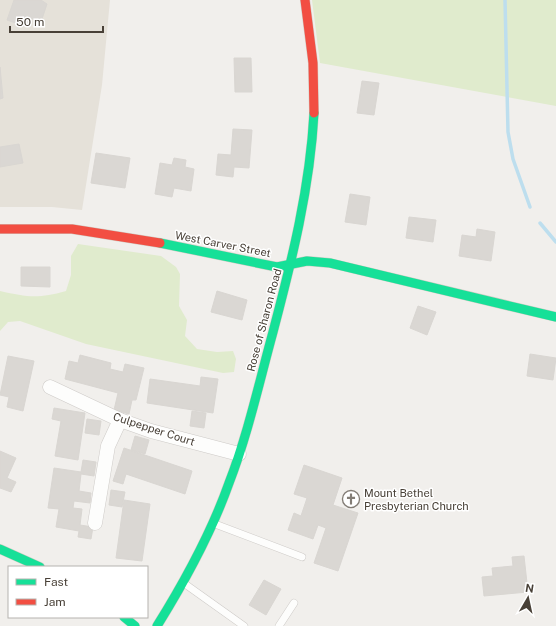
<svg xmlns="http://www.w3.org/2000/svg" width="556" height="626" font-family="'Public Sans',sans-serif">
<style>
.residential{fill:#e5e1d9}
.green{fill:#e0ebcd}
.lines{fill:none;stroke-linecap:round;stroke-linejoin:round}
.stream{stroke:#bddeee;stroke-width:3.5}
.building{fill:#dad7d3;stroke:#d9d6d2}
.lane-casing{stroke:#cecbc8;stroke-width:8}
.street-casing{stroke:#cecbc8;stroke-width:15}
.fast-casing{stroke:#d0cbc3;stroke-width:10}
.jam-casing{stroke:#d0cbc3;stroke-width:10}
.lane{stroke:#fdfdfc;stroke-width:7}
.street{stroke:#fdfdfc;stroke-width:14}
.fast{stroke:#16e098;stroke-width:9}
.jam{stroke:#f24e42;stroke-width:9}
.labels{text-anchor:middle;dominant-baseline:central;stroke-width:3;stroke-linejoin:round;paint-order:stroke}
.street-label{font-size:11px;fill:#484037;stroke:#fff}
.poi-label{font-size:11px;fill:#484037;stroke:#fff;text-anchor:start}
</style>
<rect width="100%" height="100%" fill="#f1efec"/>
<polygon class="residential" points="0,0 110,0 102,85 82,210 52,207 0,207"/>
<g class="green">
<polygon points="312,0 556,0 556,106 320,63"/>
<path d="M78 244 161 256 176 267 180 274 179 306 187 320 185 336 197 349 217 352 233 351 236 359 234 372 223 373 86 344 20 321 8 322 0 331V291C27 297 38 299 66 291L71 275V256Z"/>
</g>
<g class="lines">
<g class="stream">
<polyline points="505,0 508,132 513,159 530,207"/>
<polyline points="540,223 556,242"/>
</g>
</g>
<g class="building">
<polygon points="14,0 41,0 47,4 41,22 27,17 24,26 7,20"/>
<polygon points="234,58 251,58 252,92 235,92"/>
<polygon points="0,67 3,98 0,99"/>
<polygon points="362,81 379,83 374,115 357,113"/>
<polygon points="233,129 252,130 249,168 234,167 233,177 216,175 218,154 231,155"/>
<polygon points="19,144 23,163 0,167 0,147"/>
<polygon points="96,153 130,158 125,188 91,183"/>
<polygon points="174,158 186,160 185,167 194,169 191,191 174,188 172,197 155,194 160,163 172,165"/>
<polygon points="350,194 370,197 366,225 345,222"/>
<polygon points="409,217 436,220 433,242 406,238"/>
<polygon points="477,229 495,232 491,261 459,256 462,235 476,237"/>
<polygon points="21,267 50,267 50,287 21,286"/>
<polygon points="217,291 247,300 242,320 211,312"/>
<polygon points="418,306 436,312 427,335 410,328"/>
<polygon points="530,354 556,358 553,380 527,376"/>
<polygon points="80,355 111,363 110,369 123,372 125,364 144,368 136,400 132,400 129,414 114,410 118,393 65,379 69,361 78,363"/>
<polygon points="8,356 34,361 23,411 7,407 9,397 0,395"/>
<polygon points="201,377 218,379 213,413 147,403 150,379 200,386"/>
<polygon points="54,408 85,413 78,460 55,456 61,421 52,419"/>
<polygon points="192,411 206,413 204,428 190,426"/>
<polygon points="87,419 101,421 99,435 85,433"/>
<polygon points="135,436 149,440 145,454 131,450"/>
<polygon points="124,448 192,471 185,494 126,474 123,484 113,481"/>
<polygon points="0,451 16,458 7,478 16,482 11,492 0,488"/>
<polygon points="83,460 96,462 94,476 81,474 79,491 91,493 90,503 74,501 73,508 82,509 80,525 93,527 91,539 78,537 79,531 56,527 59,509 48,508 54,468 81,472"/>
<polygon points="304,465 342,478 333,505 358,513 338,571 314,563 326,528 318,525 313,539 288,530 294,513 301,516 307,498 294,494"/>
<polygon points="111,490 125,492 122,507 109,505"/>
<polygon points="124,500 150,504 142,561 116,558"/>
<polygon points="524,556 528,592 484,596 482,577 493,576 492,568 513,566 512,557"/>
<polygon points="264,580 281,589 266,615 249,605"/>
</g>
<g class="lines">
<g class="lane-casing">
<g id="lane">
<polyline points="215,524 302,557"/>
<polyline points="185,584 244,626"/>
<polyline points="279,626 294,603"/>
</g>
</g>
<g class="street-casing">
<g id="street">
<polyline points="50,387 120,420 151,431 239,454"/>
<polyline points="95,523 108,446 120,420"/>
</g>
</g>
<g class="fast-casing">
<g id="fast">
<polyline points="160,243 277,267 307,261 330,263 556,317"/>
<polyline points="0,549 40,567"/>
<polyline points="124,617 135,626"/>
<path d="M157 626C185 581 211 534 229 483 248 434 259 383 273 332 292 260 310 188 314 113"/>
</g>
</g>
<g class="jam-casing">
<g id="jam">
<polyline points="305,0 313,63 314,113"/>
<polyline points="0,229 72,229 160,243"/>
</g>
</g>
<use href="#lane" class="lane"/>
<use href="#street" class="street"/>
<use href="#fast" class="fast"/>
<use href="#jam" class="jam"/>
</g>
<defs>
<g id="church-ring" transform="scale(0.9)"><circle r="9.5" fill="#fff" stroke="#837d76" stroke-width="1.5"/><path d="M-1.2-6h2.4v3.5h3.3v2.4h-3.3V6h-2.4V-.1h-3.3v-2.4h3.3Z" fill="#837d76"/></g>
</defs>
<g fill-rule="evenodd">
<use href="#church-ring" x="351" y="499"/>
</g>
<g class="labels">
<g class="street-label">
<text transform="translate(223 244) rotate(11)">West Carver Street</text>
<text transform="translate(264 320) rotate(-75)">Rose of Sharon Road</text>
<text transform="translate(154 429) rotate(18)">Culpepper Court</text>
</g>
<g class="poi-label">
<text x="364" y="493">Mount Bethel<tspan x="364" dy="13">Presbyterian Church</tspan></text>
</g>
</g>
<rect x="8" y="566" width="140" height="52" fill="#ffffff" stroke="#b6b3af"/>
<rect x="16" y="579" width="20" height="6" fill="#16e098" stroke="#b6b3af"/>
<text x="44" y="586" font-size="12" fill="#484037">Fast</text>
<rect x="16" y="599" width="20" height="6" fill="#f24e42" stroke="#b6b3af"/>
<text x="44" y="606" font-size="12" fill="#484037">Jam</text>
<g transform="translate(528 598) rotate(9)" stroke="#ffffff" stroke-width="3" paint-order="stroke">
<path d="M0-3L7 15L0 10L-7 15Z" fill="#484037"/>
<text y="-6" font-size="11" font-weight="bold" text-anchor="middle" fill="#484037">N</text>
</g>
<path d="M10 26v6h93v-6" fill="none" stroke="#484037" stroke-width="2"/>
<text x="16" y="26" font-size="12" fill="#484037" stroke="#ffffff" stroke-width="3" paint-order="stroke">50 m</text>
</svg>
